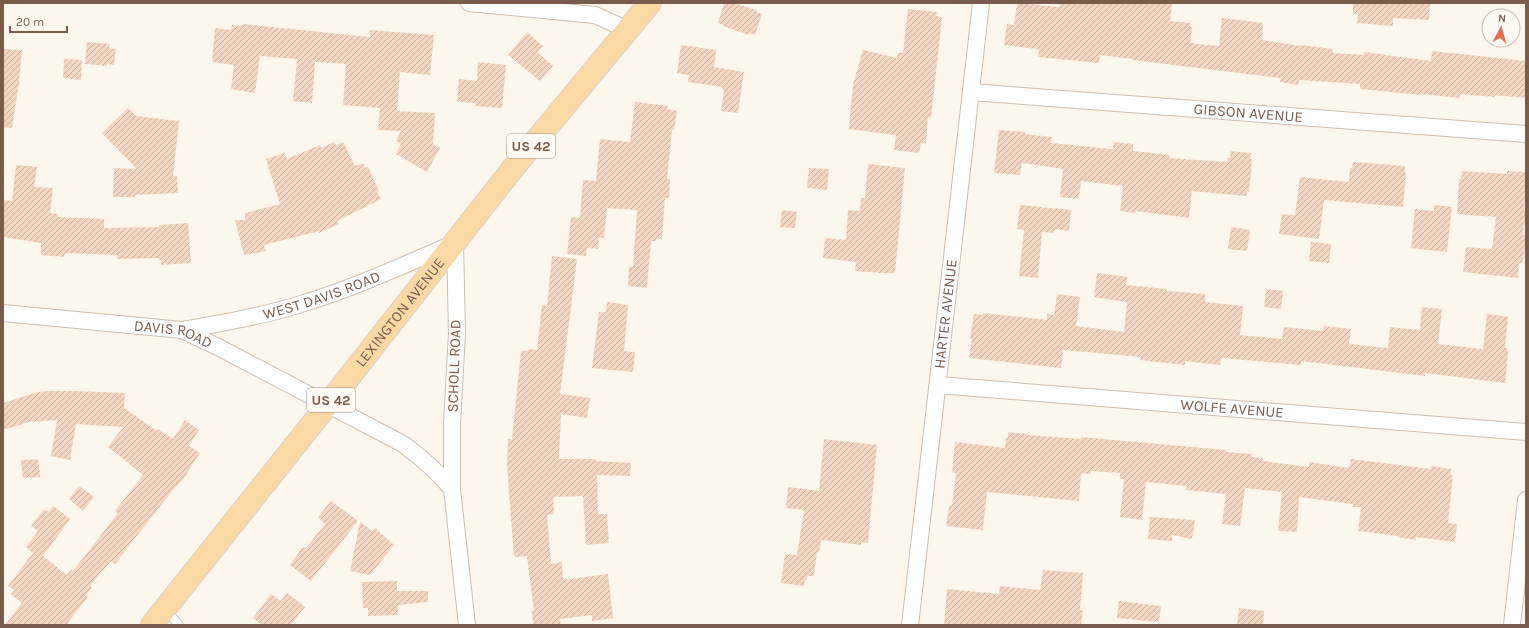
<svg xmlns="http://www.w3.org/2000/svg" width="1529" height="628" font-family="Karla,sans-serif">
<style>
.building{fill:url(#building-hatch)}
.lines{fill:none;stroke-linecap:round;stroke-linejoin:round}
.lane-casing{stroke:#d1beb0;stroke-width:10}
.street-casing{stroke:#d1beb0;stroke-width:18}
.primary-casing{stroke:#dad1cd;stroke-width:24}
.lane{stroke:#fff;stroke-width:8}
.street{stroke:#fff;stroke-width:16}
.primary{stroke:#fbd9a5;stroke-width:22}
.labels{text-anchor:middle;dominant-baseline:central;stroke-width:3.5;stroke-linejoin:round;paint-order:stroke}
.shield{fill:#fffaf3;stroke:#a28b7f;stroke-width:1}
.shield-label{font-size:14px;font-weight:bold;fill:#7a5c4d}
.street-label{font-size:15px;fill:#7a5c4d;stroke:#fffaf3}
</style>
<defs>
<pattern id="building-hatch" width="6" height="6" patternUnits="userSpaceOnUse"><rect width="6" height="6" fill="#f3d5c3"/><path d="M-1 1l2-2M0 6l6-6M5 7l2-2" fill="none" stroke="#cab0a1"/></pattern>
</defs>
<rect width="100%" height="100%" fill="#fdf6ec"/>
<g class="building">
<polygon points="724,3 733,3 757,10 756,12 762,14 755,35 749,33 749,35 723,26 724,25 718,23"/>
<polygon points="1017,3 1059,7 1060,3 1172,3 1170,21 1190,23 1190,27 1192,27 1190,43 1219,46 1222,18 1263,23 1262,40 1300,46 1300,45 1333,49 1333,53 1364,55 1364,52 1431,61 1432,51 1526,61 1526,98 1495,95 1495,97 1460,94 1460,98 1421,94 1421,95 1360,89 1360,84 1299,80 1298,85 1280,82 1281,78 1132,60 1133,59 1100,55 1099,63 1038,57 1039,50 1037,49 1004,45 1007,24 1014,25"/>
<polygon points="1353,3 1430,3 1429,20 1393,18 1393,26 1357,23 1358,14 1353,14"/>
<polygon points="908,9 937,12 936,16 942,17 931,118 928,117 926,143 921,143 919,153 894,150 896,135 849,129 853,84 863,50 897,58 898,53 903,53"/>
<polygon points="243,24 370,37 370,30 434,35 430,75 400,72 397,111 435,113 433,144 440,148 427,172 396,154 401,144 396,141 401,131 378,130 380,108 343,105 346,64 315,62 312,103 293,101 297,59 260,56 255,93 231,89 234,65 212,62 215,28 231,30 232,25 242,26"/>
<polygon points="527,32 543,46 537,52 553,66 540,81 508,55"/>
<polygon points="87,42 110,44 109,48 116,49 114,65 107,64 107,66 85,64"/>
<polygon points="681,45 716,50 714,67 744,72 738,113 721,111 724,90 722,89 722,87 688,82 689,75 677,73"/>
<polygon points="3,49 22,50 19,83 12,128 3,127"/>
<polygon points="64,59 82,60 81,80 63,78"/>
<polygon points="478,62 506,65 502,108 475,106 476,103 457,102 459,79 477,81"/>
<polygon points="635,102 668,106 667,109 677,111 674,130 672,130 667,179 670,179 669,198 665,198 662,239 656,239 656,241 651,241 647,288 628,286 629,266 633,267 637,210 607,208 604,238 599,238 598,249 587,248 586,256 567,254 571,217 580,218 583,180 596,181 600,139 630,142"/>
<polygon points="128,108 136,116 179,121 173,176 177,176 178,193 135,195 135,197 113,197 114,168 137,169 102,133"/>
<polygon points="999,130 1025,132 1025,134 1052,137 1051,143 1111,149 1113,149 1113,142 1133,144 1133,151 1170,155 1169,158 1227,162 1228,158 1230,158 1231,151 1251,153 1250,159 1252,159 1249,192 1247,191 1246,196 1192,191 1189,218 1136,211 1136,213 1120,211 1123,186 1081,181 1079,199 1060,197 1063,169 1022,163 1020,175 994,173"/>
<polygon points="334,142 336,145 343,142 355,166 363,163 365,168 368,167 379,191 377,192 381,199 337,221 339,224 319,233 319,231 264,245 266,251 244,255 235,220 245,220 245,213 280,204 266,159 285,153 287,159 320,145 321,148"/>
<polygon points="1353,162 1405,166 1405,173 1406,173 1403,207 1324,200 1319,239 1279,234 1282,214 1295,215 1300,177 1349,182 1350,168 1352,168"/>
<polygon points="868,164 905,168 895,273 880,273 855,271 856,262 823,258 825,238 846,240 848,210 860,211 861,198 865,198"/>
<polygon points="16,165 37,167 34,187 53,188 50,213 58,214 58,217 104,219 104,228 159,227 159,225 188,223 191,263 161,265 161,260 159,260 159,258 117,259 117,255 65,253 64,257 41,255 41,243 3,237 3,200 12,201"/>
<polygon points="809,168 829,169 827,190 807,188"/>
<polygon points="1462,171 1507,174 1507,171 1525,172 1526,183 1524,211 1526,211 1523,235 1526,235 1523,263 1519,263 1518,278 1463,272 1466,247 1492,249 1496,217 1457,214 1459,179 1461,179"/>
<polygon points="1020,205 1071,210 1069,231 1055,229 1054,233 1042,232 1038,278 1019,276 1024,230 1017,229"/>
<polygon points="1434,205 1452,207 1447,252 1411,248 1415,209 1434,211"/>
<polygon points="782,210 797,212 795,228 780,227"/>
<polygon points="1231,227 1250,230 1247,251 1228,249"/>
<polygon points="1311,242 1331,244 1329,263 1309,261"/>
<polygon points="552,256 577,259 560,394 590,398 587,418 561,414 559,459 596,459 596,461 631,463 630,476 597,475 598,514 607,514 609,543 586,545 583,496 553,497 554,514 547,515 551,564 562,562 563,580 608,574 613,618 592,621 592,615 560,619 561,625 533,625 532,611 534,611 527,556 514,557 507,465 508,439 512,439 521,351 528,351 529,349 537,350 542,305 547,306"/>
<polygon points="1097,273 1127,277 1126,285 1167,289 1167,291 1205,294 1205,302 1243,306 1240,335 1282,339 1284,327 1323,331 1324,326 1351,329 1349,344 1388,348 1390,327 1420,330 1422,307 1442,309 1438,344 1483,349 1487,314 1508,317 1505,348 1507,348 1508,353 1505,383 1425,373 1425,376 1301,361 1301,365 1223,358 1221,359 1220,365 1185,361 1185,365 1140,360 1141,357 1063,350 1061,368 969,358 972,339 970,339 974,314 983,315 983,313 1047,320 1047,314 1054,315 1057,294 1080,297 1076,326 1124,332 1127,302 1094,297"/>
<polygon points="1266,289 1283,291 1281,309 1264,307"/>
<polygon points="607,302 628,305 624,351 635,352 633,372 592,368 599,312 606,312"/>
<polygon points="46,391 75,391 125,393 124,408 157,431 158,429 173,439 185,420 199,430 189,446 200,453 184,478 172,491 115,564 111,561 90,586 92,587 86,595 88,597 66,625 5,625 22,603 11,594 14,590 8,586 33,553 26,547 38,531 31,526 44,509 49,512 53,506 70,519 43,556 67,575 71,570 73,571 118,513 115,511 143,475 108,447 123,427 76,424 70,460 51,456 57,420 29,422 3,430 3,403 38,392"/>
<polygon points="1008,432 1028,434 1027,435 1081,439 1081,437 1226,450 1226,452 1252,454 1251,457 1263,458 1263,461 1309,467 1309,462 1348,468 1348,466 1350,466 1351,459 1431,469 1431,466 1451,469 1450,475 1453,475 1448,523 1457,524 1455,542 1416,537 1416,540 1398,537 1398,536 1358,531 1361,507 1353,507 1353,504 1299,497 1297,532 1278,531 1282,492 1245,488 1240,526 1222,524 1226,494 1186,490 1187,486 1146,482 1142,520 1120,517 1124,479 1120,479 1120,473 1091,471 1091,474 1081,473 1079,501 987,492 983,530 946,526 949,506 952,506 956,473 952,472 955,442 1005,448 1006,437 1008,438"/>
<polygon points="824,439 877,445 868,543 861,542 861,545 821,540 819,553 817,552 814,576 807,576 807,580 805,579 804,586 781,583 785,554 797,555 804,510 786,508 788,487 819,491"/>
<polygon points="38,459 40,477 23,478 21,460"/>
<polygon points="79,486 94,497 83,511 69,499"/>
<polygon points="331,501 358,521 311,581 290,565 302,548 303,548 305,547 306,548 325,524 318,517"/>
<polygon points="1150,517 1195,520 1192,539 1172,535 1172,541 1148,539"/>
<polygon points="360,522 372,531 375,528 394,545 370,575 350,571"/>
<polygon points="1043,570 1083,573 1080,610 1083,611 1081,625 944,625 947,589 999,594 1000,586 1040,590"/>
<polygon points="397,581 397,591 428,591 428,602 398,605 398,615 368,616 368,608 363,608 362,582"/>
<polygon points="287,593 305,607 291,625 262,625 253,618 271,594 281,601"/>
<polygon points="1119,601 1161,606 1159,622 1117,618"/>
<polygon points="1239,608 1264,611 1263,625 1237,625"/>
</g>
<g class="lines">
<g class="lane-casing">
<polyline id="lane" points="165,609 179,625"/>
</g>
<g class="street-casing">
<g id="street">
<polyline points="469,3 595,15 628,30"/>
<path id="s1" d="M971 92 1526 134"/>
<path id="s2" d="M3 313 182 330 218 347 403 444C422 458 437 471 452 489L467 625"/>
<path id="s3" d="M182 330C222 323 263 316 301 304 354 288 404 265 455 243L457 333 452 423V489"/>
<path id="s4" d="M938 385 1526 432"/>
<path id="s5" d="M910 625 981 3"/>
<polyline points="1512,625 1526,500"/>
</g>
</g>
<g class="primary-casing">
<g id="primary">
<path id="s6" d="M152 625 328 404 514 167 650 3"/>
</g>
</g>
<use href="#lane" class="lane"/>
<use href="#street" class="street"/>
<use href="#primary" class="primary"/>
</g>
<g class="labels">
<g class="shield">
<rect x="507" y="134" width="48" height="24" rx="3"/>
<rect x="307" y="388" width="48" height="24" rx="3"/>
</g>
<g class="shield-label">
<text x="531" y="146">US 42</text>
<text x="331" y="400">US 42</text>
</g>
<g class="street-label">
<text stroke="none"><textPath href="#s1" startOffset="278">GIBSON AVENUE</textPath></text>
<text stroke="none"><textPath href="#s3" startOffset="144">WEST DAVIS ROAD</textPath></text>
<text stroke="none"><textPath href="#s6" startOffset="399">LEXINGTON AVENUE</textPath></text>
<text stroke="none"><textPath href="#s5" startOffset="313">HARTER AVENUE</textPath></text>
<text stroke="none"><textPath href="#s2" startOffset="172">DAVIS ROAD</textPath></text>
<text transform="translate(454 366) rotate(-88)">SCHOLL ROAD</text>
<text stroke="none"><textPath href="#s4" startOffset="295">WOLFE AVENUE</textPath></text>
</g>
</g>
<rect width="1529" height="628" fill="none" stroke="#7a5c4d" stroke-width="8"/>
<g transform="translate(1501 28) rotate(6)"><circle r="19" fill="#fffaf3" stroke="#cabbb1"/>
<path d="M0-3L7 15L0 10L-7 15Z" fill="#e76f51"/>
<text y="-6" font-size="11" font-weight="bold" text-anchor="middle" fill="#7a5c4d">N</text>
</g>
<path d="M10 26v6h57v-6" fill="none" stroke="#7a5c4d" stroke-width="2"/>
<text x="16" y="26" font-size="12" fill="#7a5c4d" stroke="#fffaf3" stroke-width="3" paint-order="stroke">20 m</text>
</svg>
